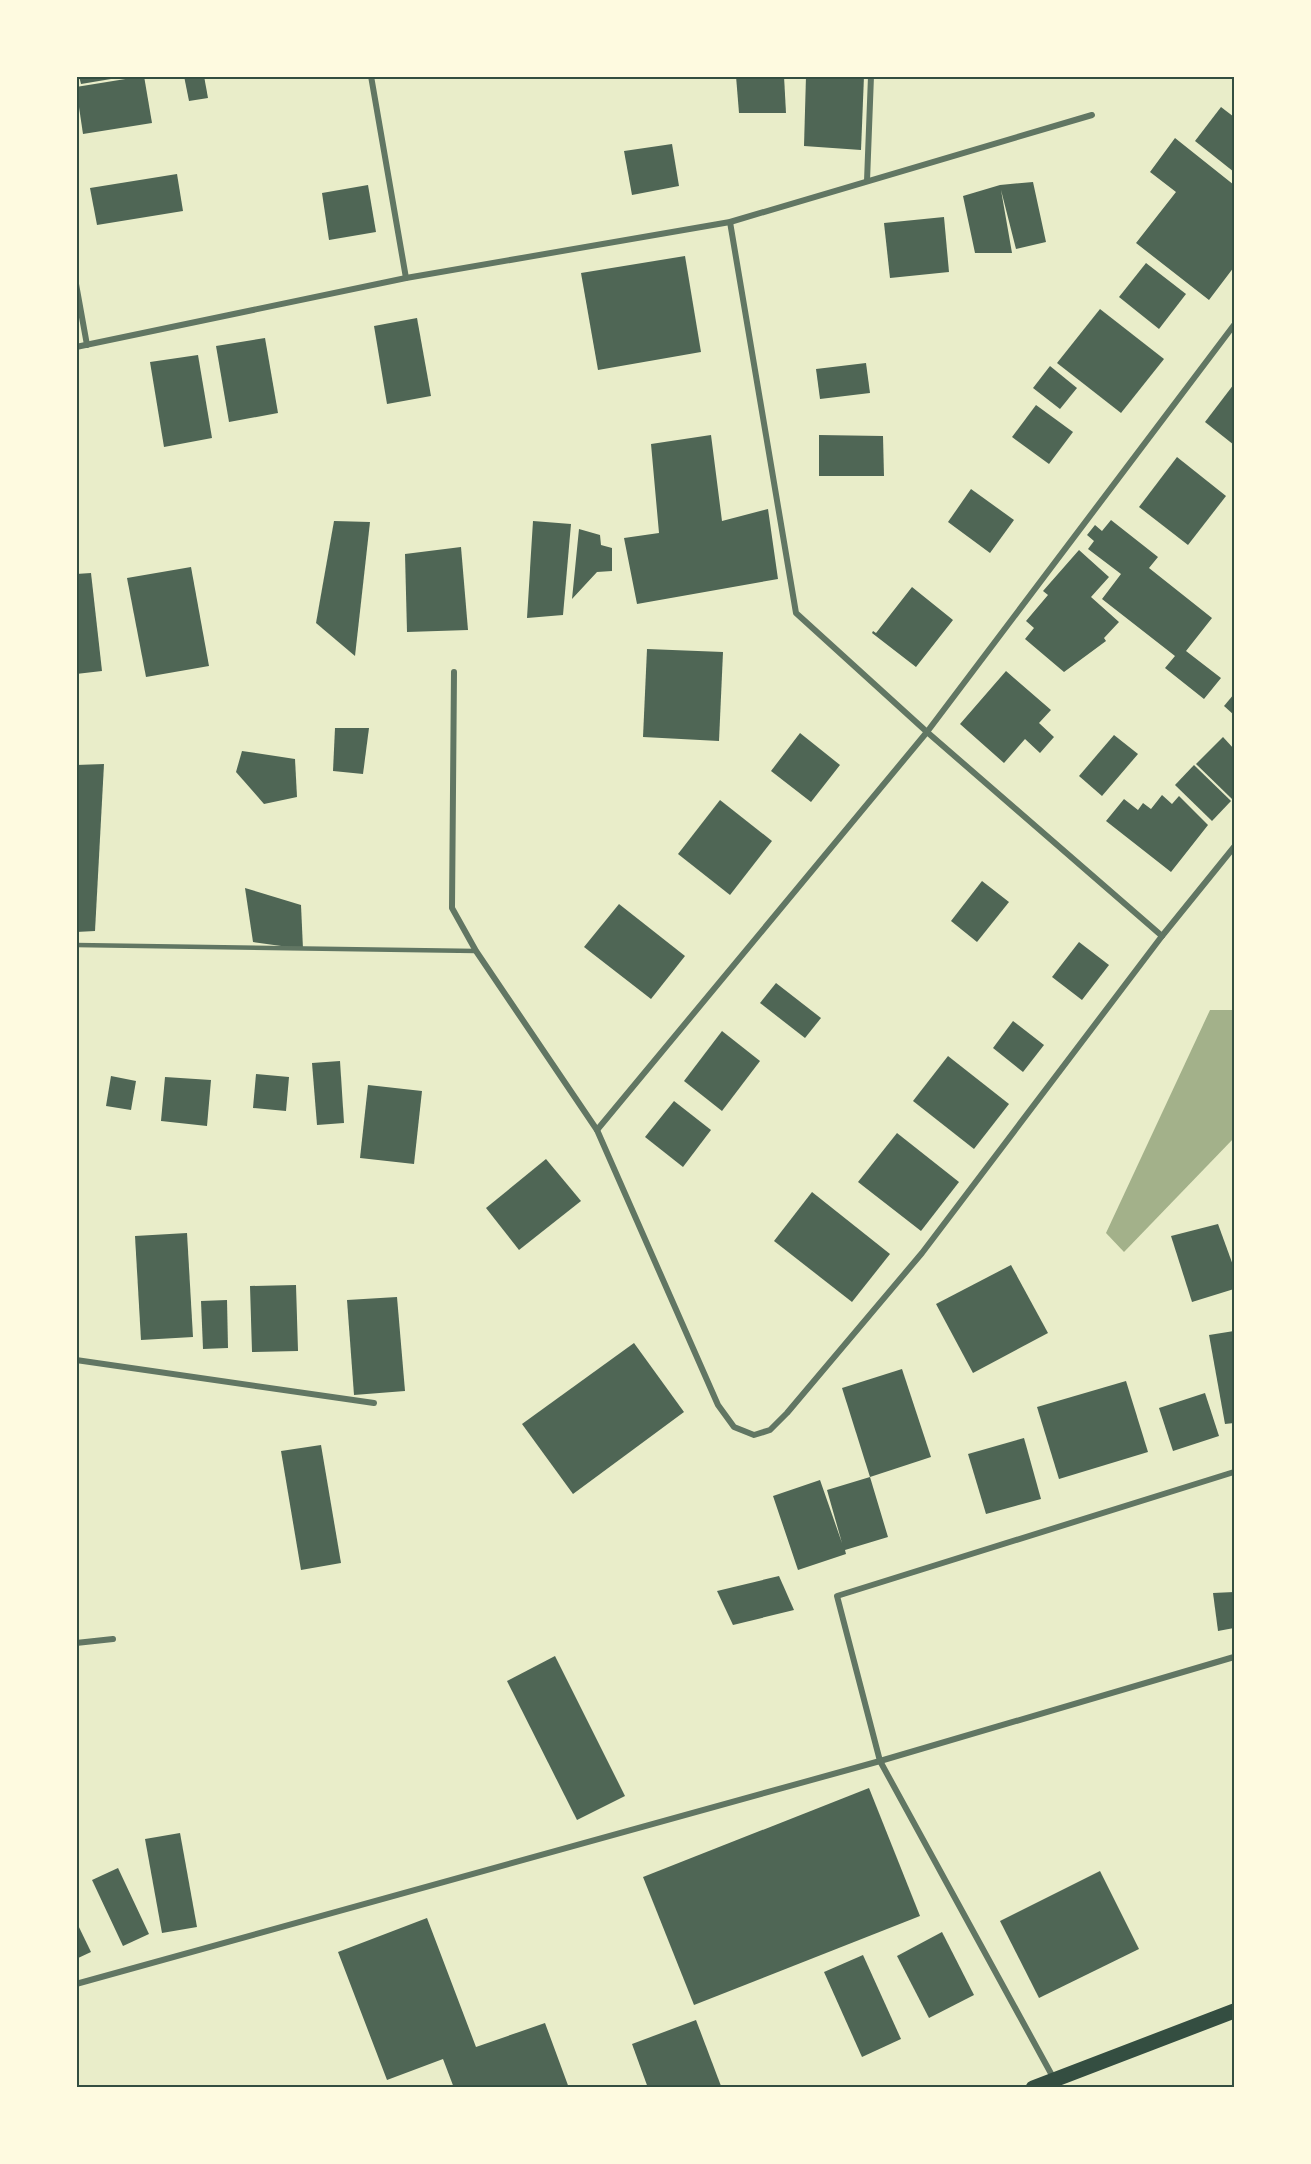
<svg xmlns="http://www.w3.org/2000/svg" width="1311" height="2164" font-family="Poppins,sans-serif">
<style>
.water{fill:#a3b18a}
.building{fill:#4f6655}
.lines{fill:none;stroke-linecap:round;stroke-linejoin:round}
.service{stroke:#617663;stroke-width:4.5}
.minor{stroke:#617663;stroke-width:6}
.primary{stroke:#344e41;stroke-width:15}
.neatline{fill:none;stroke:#344e41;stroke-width:2}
</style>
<rect width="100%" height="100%" fill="#e9edc9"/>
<polygon class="water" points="1210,1010 1234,1010 1234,1138 1124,1252 1106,1233"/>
<g class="building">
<polygon points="79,76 117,76 117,78 81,84"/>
<polygon points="144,76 152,123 83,134 76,87"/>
<polygon points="184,76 204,76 208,98 189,101"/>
<polygon points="736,76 784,76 786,113 739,113"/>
<polygon points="806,76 864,76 861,150 804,146"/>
<polygon points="1221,107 1234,117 1234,172 1195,141"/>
<polygon points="1175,138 1234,185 1234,267 1209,300 1136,243 1176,192 1150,172"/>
<polygon points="672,144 679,186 632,195 624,151"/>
<polygon points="177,174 183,211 97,225 90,188"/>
<polygon points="1033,182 1046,242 1016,249 1001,190 1012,253 975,253 963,196 1000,185"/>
<polygon points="368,185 376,232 329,240 322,193"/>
<polygon points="944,217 949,272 890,278 884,223"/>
<polygon points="685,256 701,352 598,370 581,273"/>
<polygon points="1146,263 1186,294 1159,329 1119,297"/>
<polygon points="1100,309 1164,359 1121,413 1057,363"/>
<polygon points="417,318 431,396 387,404 374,326"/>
<polygon points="265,338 278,413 229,422 216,346"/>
<polygon points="198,355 212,438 164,447 150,362"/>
<polygon points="866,363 870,393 820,399 816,369"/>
<polygon points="1050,366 1077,388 1060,409 1033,388"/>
<polygon points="1234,384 1234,445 1205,422"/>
<polygon points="1036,405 1073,432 1049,464 1012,437"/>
<polygon points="711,435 722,521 768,509 778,579 637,604 624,538 659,533 651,444"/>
<polygon points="819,435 883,436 884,476 819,476"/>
<polygon points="1177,457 1226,496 1188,545 1139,507"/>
<polygon points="971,489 1014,520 990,553 948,522"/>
<polygon points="1111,520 1158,557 1149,568 1212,618 1186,651 1221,678 1204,699 1165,668 1175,656 1102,599 1121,574 1088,549 1094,541 1087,535 1095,525 1102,531"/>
<polygon points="334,521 370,522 355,656 316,623"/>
<polygon points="533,521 571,524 563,615 527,618"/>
<polygon points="579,529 600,535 601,545 612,548 612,571 597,572 572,599"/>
<polygon points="461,547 468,630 407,632 405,554"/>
<polygon points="1079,550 1109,577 1091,597 1119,622 1104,638 1106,641 1064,672 1025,639 1034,628 1026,621 1048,595 1043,591"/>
<polygon points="191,567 209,666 146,677 127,578"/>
<polygon points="91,573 102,671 76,674 76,574"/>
<polygon points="912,587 953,620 916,667 872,633 873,631 876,633"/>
<polygon points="647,649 723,652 719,741 643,737"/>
<polygon points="1006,671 1051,710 1039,723 1054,737 1040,753 1025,739 1004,763 960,724"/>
<polygon points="1234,694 1234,715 1224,706"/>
<polygon points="335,728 369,728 363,774 333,771"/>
<polygon points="800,733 840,765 811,802 771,771"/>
<polygon points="1114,735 1138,754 1102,796 1079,776"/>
<polygon points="1223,737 1234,749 1234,796 1232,799 1196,764"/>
<polygon points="242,751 295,759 297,797 264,804 236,772"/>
<polygon points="104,764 95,931 76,932 76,765"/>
<polygon points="1194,765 1231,801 1212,821 1175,785"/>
<polygon points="1162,795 1172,804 1179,796 1208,825 1171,872 1106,821 1124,799 1138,810 1143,803 1151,809"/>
<polygon points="720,800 772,841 730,895 678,854"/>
<polygon points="982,881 1009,902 977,942 951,921"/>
<polygon points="245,888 301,905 303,949 253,942"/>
<polygon points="619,904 685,956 651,999 584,947"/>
<polygon points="1079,942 1109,965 1082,1000 1052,977"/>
<polygon points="776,983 821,1018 805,1038 760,1003"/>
<polygon points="1013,1021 1044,1045 1023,1072 993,1048"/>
<polygon points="722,1031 760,1061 722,1111 684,1081"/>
<polygon points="948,1056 1009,1104 974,1149 913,1101"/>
<polygon points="340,1061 344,1123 317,1125 312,1063"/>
<polygon points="256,1074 289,1077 286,1111 253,1108"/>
<polygon points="111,1076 136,1081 131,1110 106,1106"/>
<polygon points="165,1077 211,1080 207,1126 161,1121"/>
<polygon points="368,1085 422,1091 414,1164 360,1158"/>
<polygon points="674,1101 711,1130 683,1167 645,1137"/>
<polygon points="897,1133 959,1182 921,1231 858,1182"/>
<polygon points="546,1159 581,1201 519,1250 486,1208"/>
<polygon points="812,1192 890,1254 852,1302 774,1241"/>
<polygon points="1218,1224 1234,1268 1234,1289 1192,1302 1171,1236"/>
<polygon points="187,1233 193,1337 141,1340 135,1236"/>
<polygon points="1011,1265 1048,1333 973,1373 936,1304"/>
<polygon points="296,1285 298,1351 252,1352 250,1286"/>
<polygon points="397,1297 405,1391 354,1395 347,1300"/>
<polygon points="227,1300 228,1348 203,1349 201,1301"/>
<polygon points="1234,1331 1234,1423 1225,1424 1209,1335"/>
<polygon points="634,1343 684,1412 573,1494 522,1424"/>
<polygon points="902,1369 931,1457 870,1477 842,1388"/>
<polygon points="1126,1381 1148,1452 1059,1479 1037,1407"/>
<polygon points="1205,1393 1219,1436 1173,1451 1159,1408"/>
<polygon points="1024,1438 1041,1499 986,1514 968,1454"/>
<polygon points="321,1445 341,1563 301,1570 281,1451"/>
<polygon points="870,1477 888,1537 845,1550 846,1554 798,1570 773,1496 820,1480 842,1543 827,1490"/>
<polygon points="779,1576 794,1610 733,1625 717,1591"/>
<polygon points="1234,1592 1234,1628 1218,1631 1213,1593"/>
<polygon points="555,1656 625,1796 577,1820 507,1681"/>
<polygon points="869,1788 920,1916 694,2005 643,1877"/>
<polygon points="180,1833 197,1927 162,1933 145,1839"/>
<polygon points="118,1868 149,1934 123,1946 92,1880"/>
<polygon points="1100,1871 1139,1949 1039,1998 1000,1921"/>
<polygon points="427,1918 476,2047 545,2023 569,2088 454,2088 443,2059 387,2080 338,1952"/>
<polygon points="76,1921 91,1952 76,1959"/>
<polygon points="942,1932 974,1995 929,2018 897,1956"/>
<polygon points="863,1955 901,2039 862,2057 824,1972"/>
<polygon points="696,2020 721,2086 716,2088 648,2088 632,2044"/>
</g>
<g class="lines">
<polyline class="service" points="76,945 476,951"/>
<g class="minor">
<polyline points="371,76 406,278"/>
<polyline points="867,181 871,76"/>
<polyline points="730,222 796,613 927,732 1162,936"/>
<polyline points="76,284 87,345"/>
<polyline points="76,347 406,278 730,222 1092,115"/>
<polyline points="454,672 452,908 476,951 597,1130 718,1405 734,1427 754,1435 770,1430 787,1413 922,1253 1162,936 1234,847"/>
<polyline points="597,1130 927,732 1234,325"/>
<polyline points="76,1360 374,1403"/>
<polyline points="76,1643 113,1639"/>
<polyline points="76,1984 880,1761 1234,1657"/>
<polyline points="1054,2079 880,1761 837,1596 1234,1472"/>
</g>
<polyline class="primary" points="1033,2088 1234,2011"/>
</g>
<rect width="1311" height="2164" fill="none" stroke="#fefae0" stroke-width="156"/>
<rect x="78" y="78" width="1155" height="2008" class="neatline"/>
</svg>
